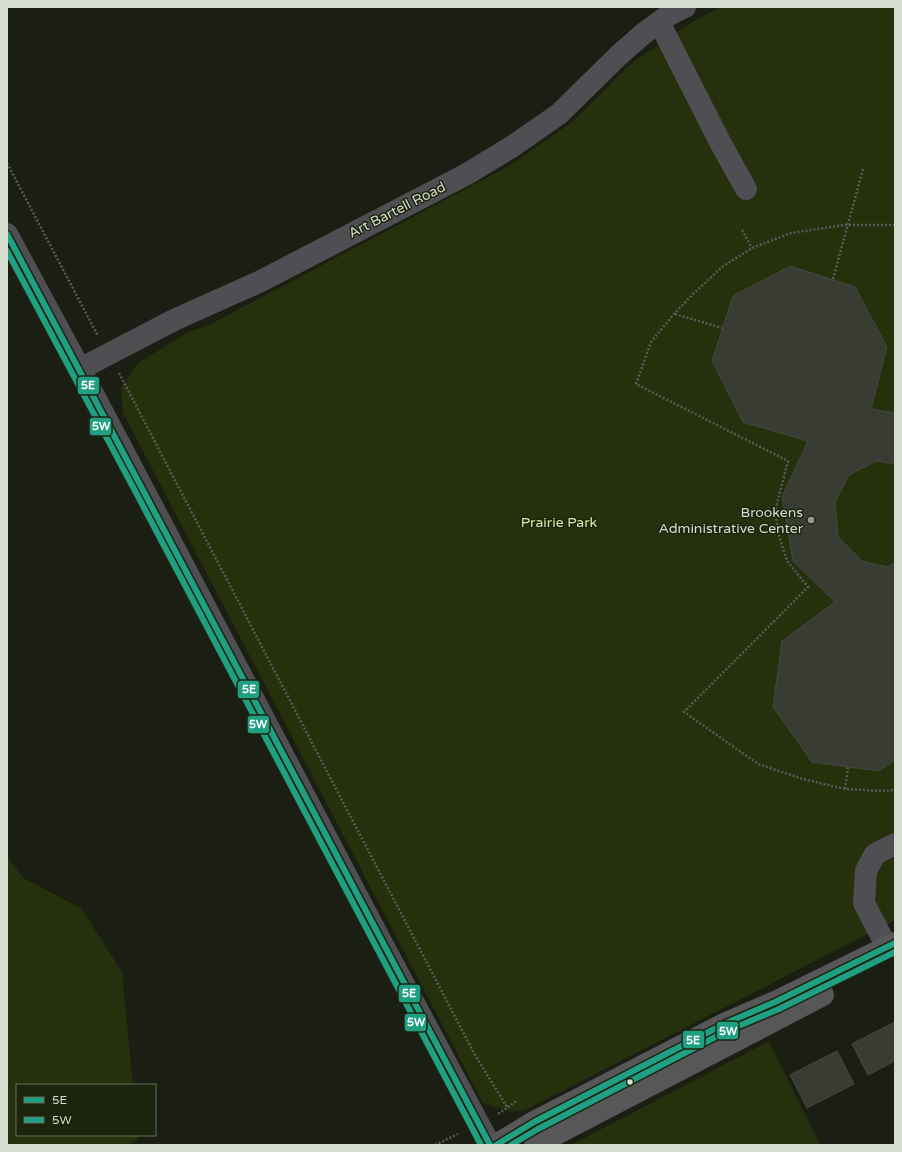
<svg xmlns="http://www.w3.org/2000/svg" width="902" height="1152" font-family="'Varela Round',sans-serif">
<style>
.green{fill:#26300d}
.building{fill:#383c32;stroke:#45483e}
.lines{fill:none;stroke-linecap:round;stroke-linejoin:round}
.path{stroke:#595a59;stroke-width:2.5;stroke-dasharray:2 2;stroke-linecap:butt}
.minor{stroke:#4f4f53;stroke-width:22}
.major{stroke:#57575a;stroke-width:22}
.bus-1-casing{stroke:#1d240e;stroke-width:9}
.bus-2-casing{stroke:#1d240e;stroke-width:9}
.bus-1{stroke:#20a083;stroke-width:6}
.bus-2{stroke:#20a083;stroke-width:6}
.poi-dot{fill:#959a8d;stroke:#1d240e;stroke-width:1.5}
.bus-dot{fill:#d6dcce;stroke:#1d240e;stroke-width:1.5}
.labels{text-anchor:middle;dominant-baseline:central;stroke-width:3;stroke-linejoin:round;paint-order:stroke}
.street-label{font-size:14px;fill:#d6dcce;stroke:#1d240e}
.poi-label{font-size:14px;fill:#d6dcce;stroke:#1d240e;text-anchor:end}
.park-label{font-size:14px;fill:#d5efa6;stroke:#1d240e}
.line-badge{stroke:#1d240e;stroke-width:1.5}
.badge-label{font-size:11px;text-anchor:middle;font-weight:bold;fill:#fff}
</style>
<rect width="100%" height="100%" fill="#1b1f13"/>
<g class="green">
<polygon points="720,7 895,7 895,920 525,1110 512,1112 483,1103 123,413 121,388 138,363 188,332 209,325 509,166 572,122 632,63 692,22"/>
<polygon points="7,856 23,878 81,908 122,972 133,1085 17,1085 17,1135 138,1135 138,1139 128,1145 7,1145"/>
<polygon points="769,1041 820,1145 571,1145"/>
</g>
<g class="building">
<polygon points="790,266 855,287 887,347 871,409 895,413 895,464 876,461 849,475 835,502 838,537 862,561 887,567 895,563 895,760 879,771 812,762 773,707 782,641 835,602 793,561 782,497 808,441 743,422 712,361 733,296"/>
<polygon points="895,1022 895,1061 868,1075 852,1044"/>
<polygon points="837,1051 854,1084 807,1108 790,1075"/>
</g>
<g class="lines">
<g class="path">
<polyline points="7,163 98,336"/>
<polyline points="895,225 844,225 791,233 752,248 722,267 693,294 674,314 651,342 636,384 788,461 775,511 779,536 787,561 808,587 684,712 758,764 803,779 845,789 882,791 895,790"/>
<polyline points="742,230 752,248"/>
<polyline points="833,279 863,169"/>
<polyline points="675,314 722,328"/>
<polyline points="119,373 475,1055 507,1107"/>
<polyline points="845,789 848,767"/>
<path d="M498 1114C505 1110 510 1105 517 1101"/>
<polyline points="435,1145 458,1134"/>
</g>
<g class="minor">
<polyline points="659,22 720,142 746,189"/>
<polyline points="7,234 80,369 384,947 490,1145"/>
<polyline points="80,369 174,320 261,281 467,174 513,146 559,114 618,56 643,34 669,15 685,7"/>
<polyline points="887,947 864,903 866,871 875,854 895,844"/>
</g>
<g class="major">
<polyline points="496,1145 534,1122 726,1023 775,1002 895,943"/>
<polyline points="535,1145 823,995"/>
</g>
<g class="bus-1-casing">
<g id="bus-1">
<path d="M7 234C170 536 328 842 490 1145"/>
<polyline points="496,1145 534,1122 726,1023 775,1002 895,943"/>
</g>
</g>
<g class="bus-2-casing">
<g id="bus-2">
<path d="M7 251C167 548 322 848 481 1145"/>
<polyline points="511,1145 538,1129 729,1030 779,1009 895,952"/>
</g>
</g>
<use href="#bus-1" class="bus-1"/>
<use href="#bus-2" class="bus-2"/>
</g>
<circle class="poi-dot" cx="811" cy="520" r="4"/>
<circle class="bus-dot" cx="630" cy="1082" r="3.5"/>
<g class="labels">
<g class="street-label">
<text transform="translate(397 210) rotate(-27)">Art Bartell Road</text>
</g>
<g class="poi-label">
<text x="803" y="512">Brookens<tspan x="803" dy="16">Administrative Center</tspan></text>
</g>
<g class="park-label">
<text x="559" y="522">Prairie Park</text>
</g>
</g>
<g class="line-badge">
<rect x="77" y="376" width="23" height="19" rx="4" fill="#20a083"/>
<rect x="89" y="417" width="23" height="19" rx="4" fill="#20a083"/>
<rect x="237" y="680" width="23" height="19" rx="4" fill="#20a083"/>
<rect x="247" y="715" width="23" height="19" rx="4" fill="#20a083"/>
<rect x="398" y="984" width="23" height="19" rx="4" fill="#20a083"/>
<rect x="404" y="1013" width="23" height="19" rx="4" fill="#20a083"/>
<rect x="716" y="1021" width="23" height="19" rx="4" fill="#20a083"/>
<rect x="682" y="1030" width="23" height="19" rx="4" fill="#20a083"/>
</g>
<g class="badge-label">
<text x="88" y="389">5E</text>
<text x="101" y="430">5W</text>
<text x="249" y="693">5E</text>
<text x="258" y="728">5W</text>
<text x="409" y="997">5E</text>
<text x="416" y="1026">5W</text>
<text x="728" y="1035">5W</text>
<text x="693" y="1044">5E</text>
</g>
<rect width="902" height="1152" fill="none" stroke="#d6dcce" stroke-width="16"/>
<rect x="16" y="1084" width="140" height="52" fill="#1d240e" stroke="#676e5b"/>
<rect x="24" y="1097" width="20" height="6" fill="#20a083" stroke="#676e5b"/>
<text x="52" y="1104" font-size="12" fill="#d6dcce">5E</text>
<rect x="24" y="1117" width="20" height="6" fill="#20a083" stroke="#676e5b"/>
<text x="52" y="1124" font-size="12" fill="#d6dcce">5W</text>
</svg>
